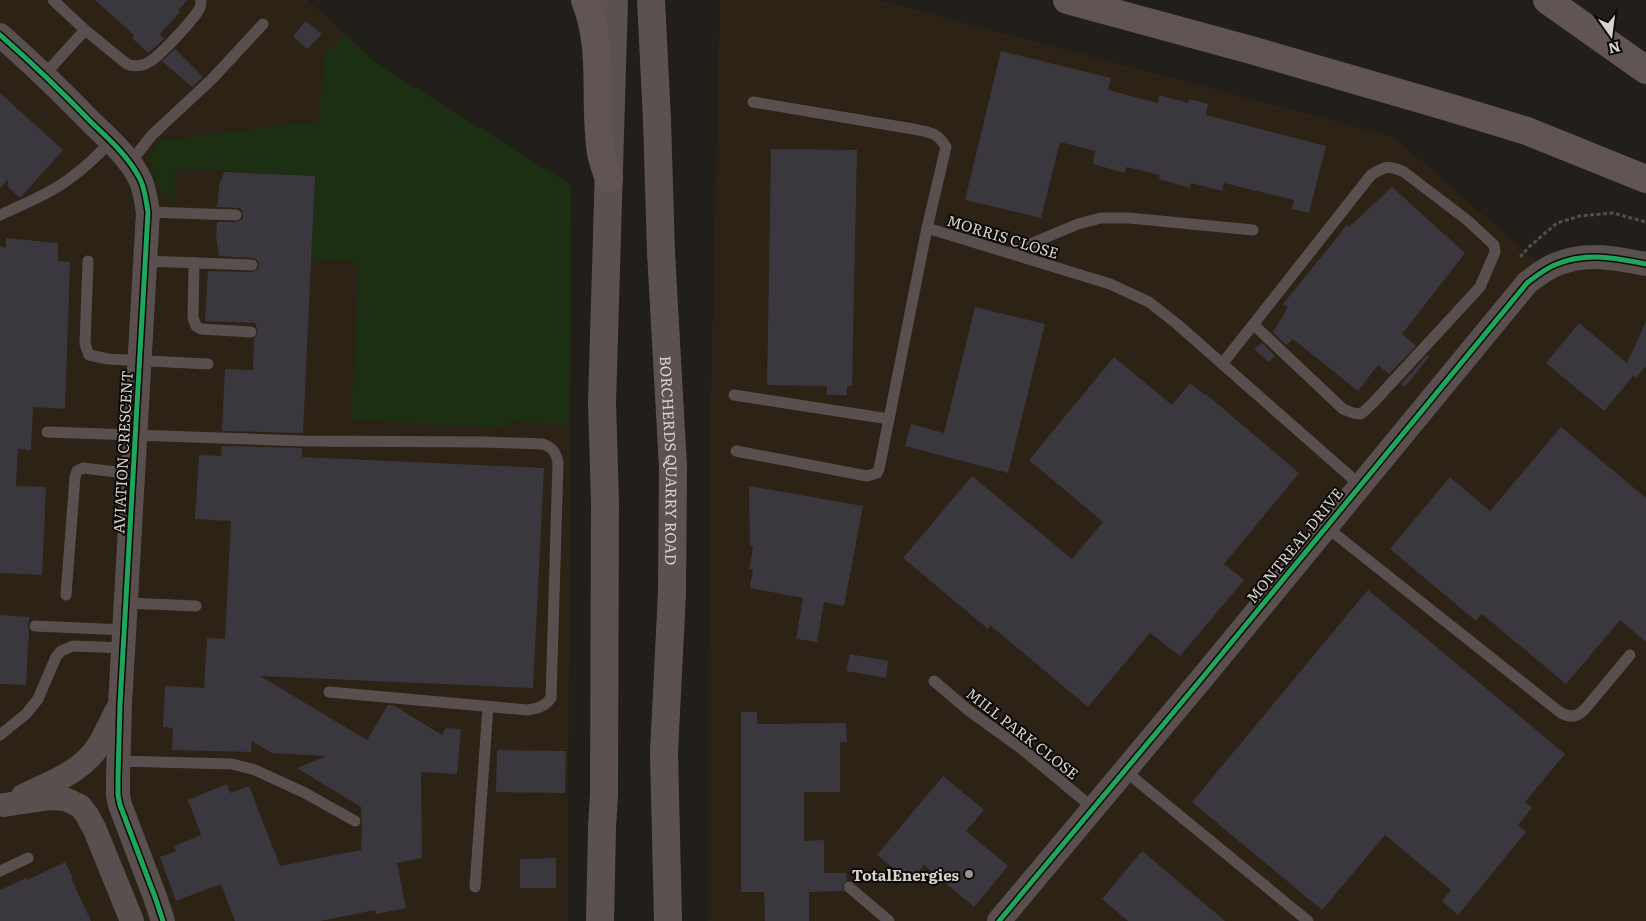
<svg xmlns="http://www.w3.org/2000/svg" width="1646" height="921" font-family="Literata,serif">
<style>
.built{fill:#2c2216}
.green{fill:#1c2f13}
.building{fill:#3b373e}
.lines{fill:none;stroke-linecap:round;stroke-linejoin:round}
.path{stroke:#544e4d;stroke-width:3;stroke-dasharray:4 2.5;stroke-linecap:butt}
.lane{stroke:#594f4f;stroke-width:11}
.street{stroke:#594f4f;stroke-width:24}
.secondary{stroke:#5c5151;stroke-width:28}
.highway{stroke:#615454;stroke-width:28}
.cycleway-casing{stroke:#0c0906;stroke-width:8}
.cycleway{stroke:#20a55d;stroke-width:5}
.poi-dot{fill:#98948e;stroke:#0c0906;stroke-width:2}
.labels{text-anchor:middle;dominant-baseline:central;stroke-width:4;stroke-linejoin:round;paint-order:stroke}
.street-label{font-size:15px;fill:#d7d3cd;stroke:#0c0906}
.poi-label{font-size:15px;font-weight:bold;fill:#d7d3cd;stroke:#0c0906;text-anchor:end}
</style>
<rect width="100%" height="100%" fill="#221e1a"/>
<g class="built">
<polygon points="0,0 308,0 376,63 571,185 568,921 0,921"/>
<polygon points="720,0 878,0 1394,137 1546,269 1646,264 1646,921 708,921 709,477"/>
</g>
<polygon class="green" points="344,33 376,63 571,185 570,425 509,421 509,428 351,420 359,263 311,258 315,176 175,168 174,201 159,190 149,158 158,141 319,121 324,55"/>
<g class="building">
<polygon points="95,0 187,0 178,10 180,12 160,34 164,39 148,53 132,38 134,35"/>
<polygon points="306,21 322,34 307,49 293,36"/>
<polygon points="175,49 203,77 192,87 162,61"/>
<polygon points="1001,51 1111,78 1108,90 1158,103 1159,95 1188,103 1189,99 1208,104 1206,115 1326,146 1309,213 1292,209 1294,200 1224,183 1222,191 1191,183 1190,188 1159,179 1160,175 1126,167 1125,173 1093,164 1095,151 1060,142 1041,218 965,200"/>
<polygon points="0,93 63,150 20,198 8,187 8,179 0,189"/>
<polygon points="771,149 857,150 852,386 847,386 847,395 827,395 827,386 767,385"/>
<polygon points="224,172 315,176 303,433 222,431 225,369 253,370 254,339 258,332 255,323 205,321 208,271 252,272 258,269 259,265 258,261 253,258 219,256 216,236 217,222 236,222 242,219 243,216 242,211 240,208 217,207 219,186"/>
<polygon points="1392,187 1465,253 1402,334 1416,346 1389,374 1378,365 1358,391 1293,339 1286,345 1273,332 1288,307 1283,304 1347,225 1349,227"/>
<polygon points="6,238 58,243 58,261 70,262 65,409 33,407 31,450 18,449 16,486 46,487 42,575 0,573 0,247 6,248"/>
<polygon points="975,307 1045,324 1008,473 905,446 911,424 944,433"/>
<polygon points="1646,322 1646,366 1636,378 1634,375 1604,411 1546,363 1579,323 1627,363"/>
<polygon points="1262,343 1275,356 1269,362 1254,349"/>
<polygon points="1427,355 1429,357 1405,387 1401,384"/>
<polygon points="1114,357 1172,405 1190,383 1205,395 1206,394 1299,473 1224,564 1244,580 1180,656 1150,633 1088,707 990,625 988,629 903,558 972,476 1072,559 1103,522 1029,460"/>
<polygon points="1561,427 1646,498 1646,642 1620,620 1566,684 1482,614 1476,621 1390,549 1450,477 1490,511"/>
<polygon points="222,446 302,448 302,457 544,468 533,688 260,676 367,740 388,705 393,705 442,735 446,728 461,729 457,774 421,772 422,858 397,863 406,908 376,914 375,910 320,921 235,921 221,884 176,901 160,857 176,851 174,846 201,835 188,800 227,784 230,793 249,786 280,866 361,850 362,821 361,807 297,768 326,756 272,753 252,741 251,752 172,750 173,728 163,727 165,686 204,688 207,638 225,639 231,521 195,519 199,455 221,456"/>
<polygon points="749,486 863,506 844,606 824,602 817,642 796,639 803,598 750,588 753,569 749,569 753,547 750,546"/>
<polygon points="1368,590 1565,754 1525,802 1532,808 1518,825 1526,832 1458,915 1442,901 1451,890 1385,835 1322,910 1192,802"/>
<polygon points="0,615 30,617 28,625 29,630 26,685 0,684"/>
<polygon points="850,654 888,661 886,678 846,671"/>
<polygon points="741,712 757,712 757,724 846,723 847,742 840,742 840,792 804,792 804,841 824,840 824,873 846,873 847,880 842,886 843,891 809,892 809,921 765,921 764,892 741,892"/>
<polygon points="497,750 566,751 565,793 496,792"/>
<polygon points="943,776 984,810 966,831 1008,866 974,907 924,865 910,882 877,855"/>
<polygon points="1142,851 1225,921 1128,921 1102,899"/>
<polygon points="556,858 556,888 520,888 520,859"/>
<polygon points="65,862 73,878 71,878 91,921 0,921 0,890 26,878 27,880"/>
</g>
<g class="lines">
<polyline class="path" points="1520,257 1529,247 1557,223 1580,216 1613,213 1646,222"/>
<g class="lane">
<path d="M85 30 127 64C133 67 143 66 149 62 160 56 191 22 198 11 201 8 201 4 201 0"/>
<polyline points="45,74 85,30 53,0"/>
<path d="M753 102 913 129C929 132 937 132 946 147L927 228"/>
<polyline points="130,163 152,135 212,79 263,24"/>
<polyline points="148,212 236,215"/>
<path d="M0 215C25 203 52 193 73 176 87 166 99 154 111 141"/>
<polyline points="1009,253 1078,224 1101,218 1129,218 1253,230"/>
<polyline points="88,261 85,344 89,355 108,359 208,364"/>
<polyline points="145,261 252,265"/>
<polyline points="194,263 193,318 196,326 201,329 251,332"/>
<path d="M1222 364 1371 175C1385 166 1389 165 1404 172L1467 220 1494 245 1495 252 1480 287 1372 404 1361 414 1353 413 1343 409 1254 325"/>
<polyline points="734,395 889,419"/>
<path d="M47 432 304 441 484 442 543 444C553 448 556 452 558 463L551 698C544 707 538 708 528 710L329 692"/>
<polyline points="736,451 867,476 877,473 879,469 927,228 1110,284 1149,302 1177,324 1360,485"/>
<path d="M1325 526 1561 713C1571 718 1577 717 1585 709L1630 655"/>
<polyline points="66,595 75,477 77,471 83,468 134,474"/>
<polyline points="127,603 196,606"/>
<polyline points="35,626 125,630"/>
<polyline points="934,681 968,710 1022,749 1093,808"/>
<polyline points="0,735 26,714 38,699 56,657 61,651 73,646 124,648"/>
<polyline points="118,761 232,764 255,770 305,793 355,821"/>
<polyline points="1124,770 1308,921"/>
<polyline points="0,871 28,858"/>
<polyline points="475,887 488,707"/>
<polyline points="849,887 889,921"/>
</g>
<g class="street">
<path d="M0 35C32 63 62 92 92 123 109 139 129 157 140 179 145 189 146 201 148 212L120 704 118 778V795L120 805 155 897 163 921"/>
<path d="M23 796C49 783 80 773 97 748 105 736 110 723 117 710"/>
<polyline points="4,805 50,798 65,799 80,806 87,815 95,830 132,921"/>
<path d="M999 921 1203 677 1527 283C1536 276 1546 268 1557 264 1586 252 1616 258 1646 264"/>
</g>
<g class="secondary">
<path id="s1" d="M651 0 657 120 661 252 673 467 672 593 664 752 668 921"/>
<polyline points="600,921 602,827 604,794 605,502 602,403 614,0"/>
</g>
<g class="highway">
<path d="M585 0C605 50 593 102 601 153 603 162 606 171 609 179"/>
<polyline points="1067,0 1251,50 1448,107 1527,131 1646,179"/>
<polyline points="1547,0 1646,70"/>
</g>
<g class="cycleway-casing">
<g id="cycleway">
<path d="M0 35C32 63 62 92 92 123 109 139 129 157 140 179 145 189 146 201 148 212L120 704 118 778V795L120 805 155 897 163 921"/>
<path d="M999 921 1203 677 1527 283C1536 276 1546 268 1557 264 1586 252 1616 258 1646 264"/>
</g>
</g>
<use href="#cycleway" class="cycleway"/>
</g>
<circle class="poi-dot" cx="969" cy="874" r="5"/>
<g class="labels">
<g class="street-label">
<text transform="translate(1003 236) rotate(17)">MORRIS CLOSE</text>
<text transform="translate(122 452) rotate(-87)">AVIATION CRESCENT</text>
<text stroke="none"><textPath href="#s1" startOffset="461">BORCHERDS QUARRY ROAD</textPath></text>
<text transform="translate(1294 545) rotate(-51)">MONTREAL DRIVE</text>
<text transform="translate(1023 733) rotate(38)">MILL PARK CLOSE</text>
</g>
<g class="poi-label">
<text x="959" y="874">TotalEnergies</text>
</g>
</g>
<g transform="translate(1611 35) rotate(166)" stroke="#0c0906" stroke-width="4" paint-order="stroke">
<path d="M0-4L9 19L0 12L-9 19Z" fill="#d7d3cd"/>
<text y="-8" font-size="14" font-weight="bold" text-anchor="middle" fill="#d7d3cd">N</text>
</g>
</svg>
